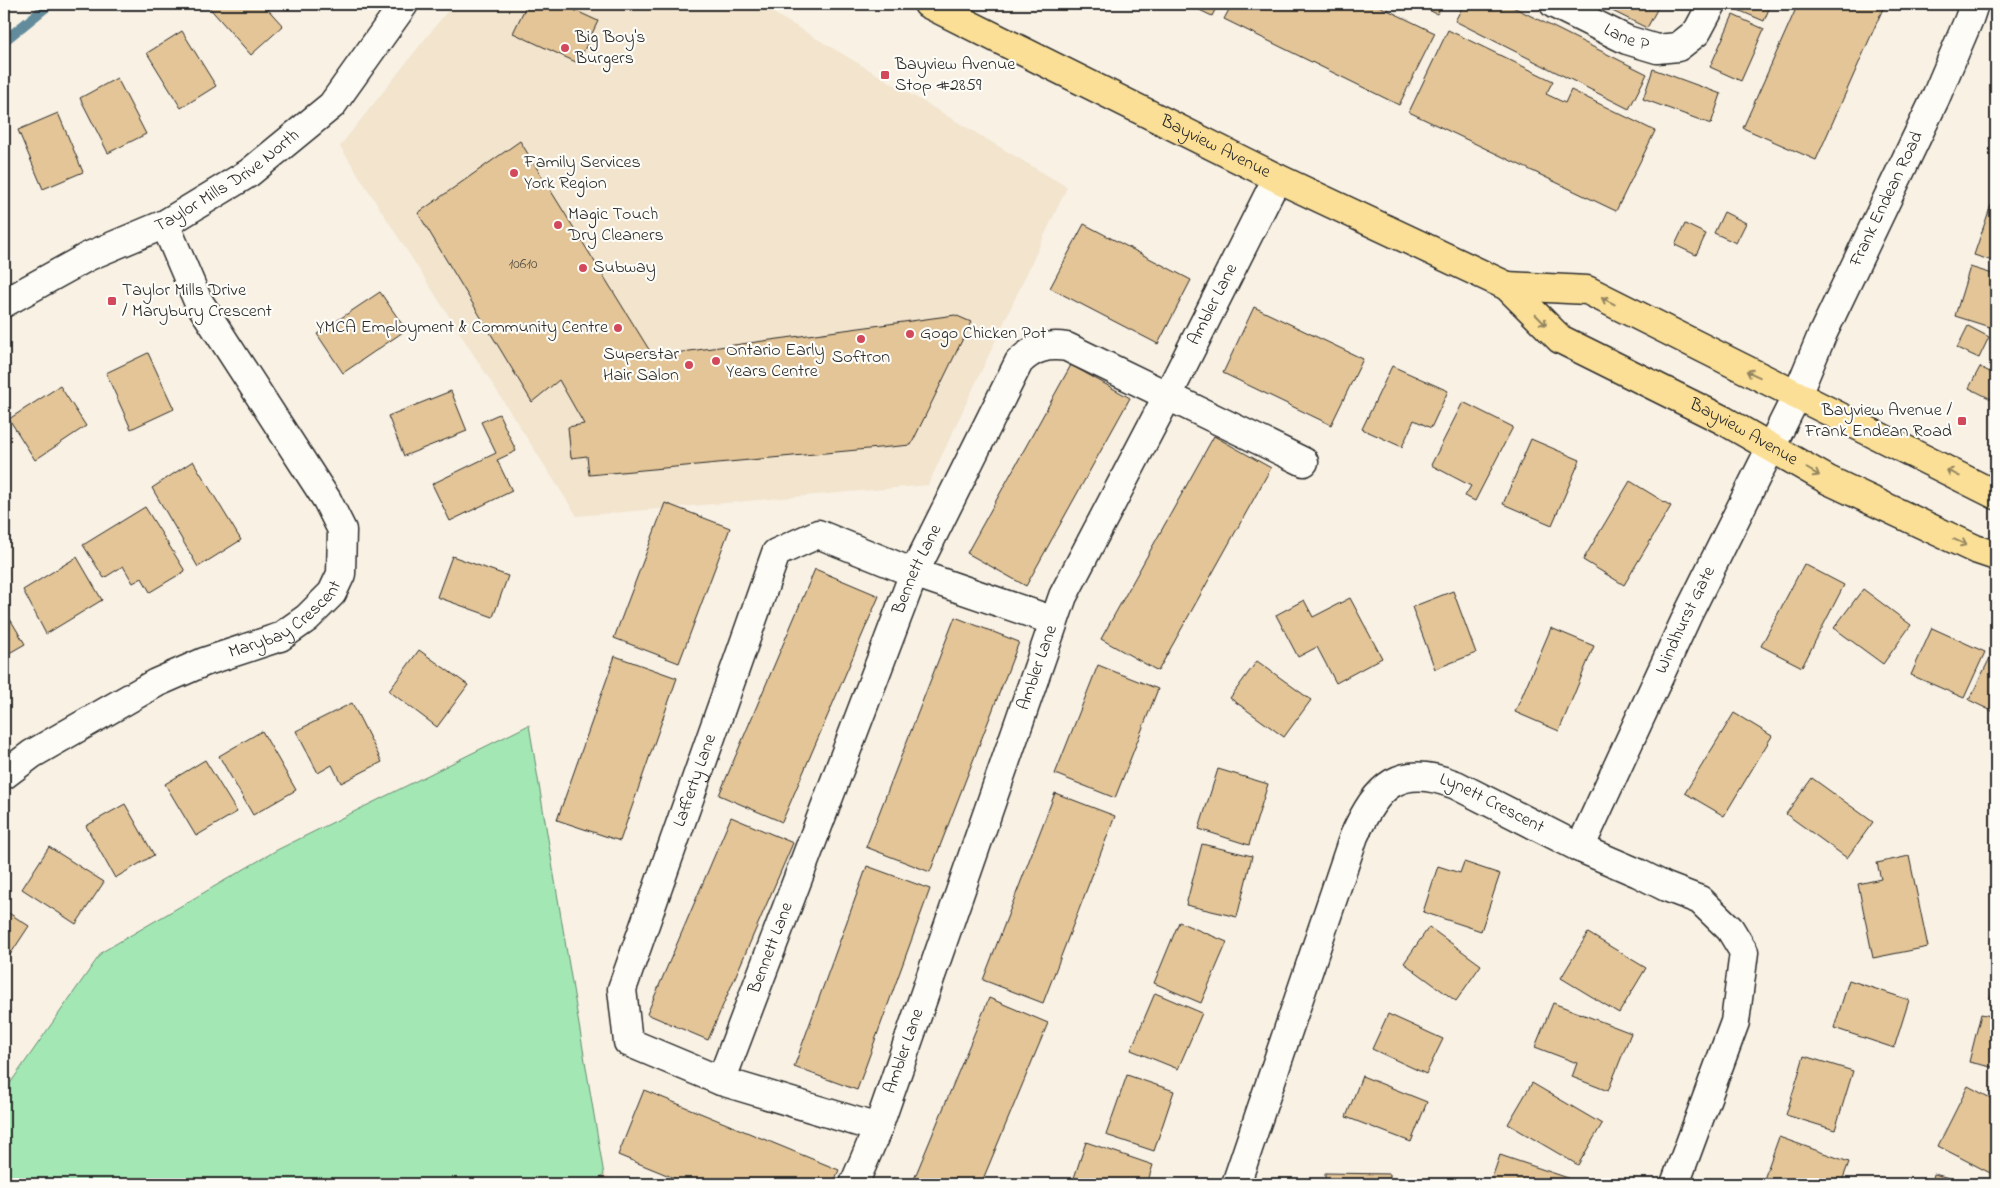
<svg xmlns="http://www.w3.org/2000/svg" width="2000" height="1188" font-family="'Indie Flower',sans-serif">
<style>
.built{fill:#f2e4cd}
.green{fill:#a3e8b4;stroke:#678a70}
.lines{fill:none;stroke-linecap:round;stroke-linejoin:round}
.stream{stroke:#628b9c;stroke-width:10}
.building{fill:#e3c597;stroke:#2b2b2b}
.minor-casing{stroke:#2b2b2b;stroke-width:31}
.major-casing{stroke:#2b2b2b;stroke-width:31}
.minor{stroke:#fdfcf7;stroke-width:28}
.major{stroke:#fbdf96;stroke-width:28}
.oneway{stroke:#938560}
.poi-dot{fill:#d1495b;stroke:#fdfcf7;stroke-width:2}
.labels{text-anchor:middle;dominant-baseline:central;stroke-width:4.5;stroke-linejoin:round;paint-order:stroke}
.number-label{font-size:15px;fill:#595246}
.street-label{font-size:18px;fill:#2b2b2b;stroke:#fdfcf7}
.poi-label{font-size:18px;fill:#2b2b2b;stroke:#fdfcf7;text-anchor:start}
</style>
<rect width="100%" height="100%" fill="#f8f1e4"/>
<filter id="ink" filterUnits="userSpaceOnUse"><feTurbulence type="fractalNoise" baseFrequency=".02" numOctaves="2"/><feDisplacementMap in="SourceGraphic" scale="10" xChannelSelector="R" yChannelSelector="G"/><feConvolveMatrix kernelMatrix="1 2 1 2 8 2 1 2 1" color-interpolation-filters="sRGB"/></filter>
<g filter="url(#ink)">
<g class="built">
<polygon points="453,4 758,4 1067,187 928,485 577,516 340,146"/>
<polygon points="604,1175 626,1184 591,1184"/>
</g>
<polygon class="green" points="529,725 604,1175 591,1184 4,1184 4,1092 102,952 277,850"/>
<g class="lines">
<polyline class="stream" points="4,41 50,4"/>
</g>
<g class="building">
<polygon points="206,4 263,4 283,26 251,55"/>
<polygon points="527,4 561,4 598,21 578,63 513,33"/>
<polygon points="1187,4 1218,4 1212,16"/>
<polygon points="1232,4 1375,4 1435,33 1399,105 1224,19"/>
<polygon points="1416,4 1442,4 1437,14"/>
<polygon points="1464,4 1507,4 1647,74 1629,109 1455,21"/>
<polygon points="1598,4 1660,4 1647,28"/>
<polygon points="1733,4 1771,4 1764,21 1731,7"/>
<polygon points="1798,4 1885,4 1816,160 1743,128"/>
<polygon points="1733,15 1764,29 1741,81 1710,67"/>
<polygon points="1448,30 1553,81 1546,94 1565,103 1571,90 1655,131 1616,211 1409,112"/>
<polygon points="182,31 216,86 181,108 147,53"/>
<polygon points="1653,69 1721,94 1711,124 1643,99"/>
<polygon points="117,78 146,134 108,153 80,98"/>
<polygon points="58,113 83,172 43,189 18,130"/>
<polygon points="520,141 653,356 955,315 971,322 911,445 589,475 587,456 571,458 568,427 584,424 559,380 532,402 418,213"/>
<polygon points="1991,205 1996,207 1996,262 1974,255"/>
<polygon points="1724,212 1746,223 1736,243 1714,233"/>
<polygon points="1084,224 1191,280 1158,344 1050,288"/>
<polygon points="1685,224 1706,234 1696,255 1675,245"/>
<polygon points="1970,267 1996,275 1996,329 1955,316"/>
<polygon points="380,292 406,330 343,373 317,334"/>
<polygon points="1254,307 1363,359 1331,425 1223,373"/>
<polygon points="1968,326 1989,337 1979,358 1957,348"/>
<polygon points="148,353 174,409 131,429 106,373"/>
<polygon points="1071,365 1130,398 1026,586 967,553"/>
<polygon points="1392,366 1448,391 1431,428 1414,420 1402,447 1362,429"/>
<polygon points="1980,367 1996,375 1996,388 1991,399 1969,388"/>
<polygon points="60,386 86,426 35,460 9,419"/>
<polygon points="451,391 467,431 404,456 388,416"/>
<polygon points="1463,402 1513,427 1475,501 1465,496 1471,486 1431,465"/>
<polygon points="499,414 516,451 497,460 512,491 450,521 432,484 496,453 481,422"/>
<polygon points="1214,436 1271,468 1158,671 1101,639"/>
<polygon points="1531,439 1580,460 1552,525 1503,504"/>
<polygon points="193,461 241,540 198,567 152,488"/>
<polygon points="1630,481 1671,506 1624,585 1583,560"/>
<polygon points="665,503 730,528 679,663 614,638"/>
<polygon points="145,507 185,571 150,592 142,578 133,583 123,566 104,578 83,545"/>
<polygon points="452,556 508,576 493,617 437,597"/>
<polygon points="77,557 102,600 46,634 23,590"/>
<polygon points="1804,564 1844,585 1802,667 1761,646"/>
<polygon points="815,569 879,596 782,822 719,795"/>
<polygon points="1863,589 1911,625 1883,664 1834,628"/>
<polygon points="1453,591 1476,653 1435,669 1412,607"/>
<polygon points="1350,598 1382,658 1336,683 1317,647 1298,657 1276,615 1304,600 1313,617"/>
<polygon points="4,609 25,644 4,656"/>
<polygon points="955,617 1019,642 930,872 866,847"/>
<polygon points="1551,628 1594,646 1559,731 1515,712"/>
<polygon points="1932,628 1985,652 1964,698 1911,675"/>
<polygon points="419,650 468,685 437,727 389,691"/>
<polygon points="615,656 677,678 620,841 557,820"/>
<polygon points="1990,658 1996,661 1996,713 1969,700"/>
<polygon points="1257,661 1311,700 1284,737 1230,698"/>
<polygon points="1098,665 1158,689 1115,798 1055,774"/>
<polygon points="352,703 382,762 341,783 332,765 318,773 296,731"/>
<polygon points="1734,713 1772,736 1724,816 1685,793"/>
<polygon points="262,731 296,790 253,815 219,756"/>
<polygon points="205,760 237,812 196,836 165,784"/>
<polygon points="1218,769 1268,784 1249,845 1199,829"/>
<polygon points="1812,778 1873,822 1847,858 1786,814"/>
<polygon points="1055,793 1115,816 1043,1003 983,980"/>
<polygon points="125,804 154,855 115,878 86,826"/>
<polygon points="731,817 793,843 708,1040 647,1014"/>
<polygon points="1202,844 1252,856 1237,917 1186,905"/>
<polygon points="49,847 104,882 76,924 22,889"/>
<polygon points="1909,856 1928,947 1873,958 1858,884 1881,879 1877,863"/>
<polygon points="1464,862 1500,874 1481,931 1423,912 1438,866 1460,873"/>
<polygon points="867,866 930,889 857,1090 794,1067"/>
<polygon points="4,910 29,926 4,964"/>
<polygon points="1179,922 1227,942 1201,1003 1154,983"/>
<polygon points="1429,927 1481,965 1456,1001 1404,963"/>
<polygon points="1588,933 1646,968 1619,1013 1561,978"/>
<polygon points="1996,979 1996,1000 1990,998"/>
<polygon points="1849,980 1909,1000 1894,1048 1834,1028"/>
<polygon points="1155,993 1202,1013 1178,1069 1131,1050"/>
<polygon points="989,998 1048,1023 981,1184 912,1184"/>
<polygon points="1553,1003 1631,1033 1608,1091 1572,1077 1577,1063 1535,1047"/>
<polygon points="1388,1014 1443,1039 1426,1074 1372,1049"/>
<polygon points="1981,1014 1996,1017 1996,1068 1969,1062"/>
<polygon points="1804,1056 1853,1071 1835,1130 1786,1115"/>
<polygon points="1127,1075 1174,1091 1154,1151 1106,1135"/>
<polygon points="1362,1076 1427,1102 1411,1142 1346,1117"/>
<polygon points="1532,1083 1602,1124 1578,1165 1508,1124"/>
<polygon points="1968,1086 1996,1101 1996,1176 1938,1146"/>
<polygon points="644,1090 839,1170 833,1184 689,1184 618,1155"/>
<polygon points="1779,1137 1849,1162 1841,1184 1768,1184 1763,1182"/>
<polygon points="1086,1142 1153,1165 1147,1184 1072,1184"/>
<polygon points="1500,1155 1574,1180 1572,1184 1490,1184"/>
<polygon points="1325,1173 1390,1174 1390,1184 1325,1184"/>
<polygon points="1934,1174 1972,1184 1932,1184"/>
</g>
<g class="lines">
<g class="minor-casing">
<g id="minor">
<path id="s1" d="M1554 4 1627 40 1657 49 1678 47 1697 32 1712 4"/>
<path id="s2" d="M4 303 89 256 165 224 249 173 332 105 404 4"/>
<path id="s3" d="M4 775 32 754 156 683 204 662 280 637 307 618 332 593 341 574 342 530 327 500 197 299 165 224"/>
<path id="s4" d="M1580 848 1689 612 1797 395 1822 335 1935 99 1969 19 1974 4"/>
<path id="s5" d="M721 1081 914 573 1019 362C1033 348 1047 344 1067 347L1304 462"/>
<path id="s6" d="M878 1128 721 1081 628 1042 622 989 776 553 818 534 914 573 1054 621"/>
<path id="s7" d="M854 1184 878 1128 1063 596 1168 395 1277 178"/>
<path id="s8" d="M1236 1184 1354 836C1377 786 1399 762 1456 785L1580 848 1638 873 1666 887 1700 900 1730 929 1744 952 1735 1022 1675 1184"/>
</g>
</g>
<g class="major-casing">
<g id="major">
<path id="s9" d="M928 4 1277 178 1507 286 1560 339 1723 420 1828 480 1975 549 1996 556"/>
<polyline points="1507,286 1587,290 1996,495"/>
</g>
</g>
<use href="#minor" class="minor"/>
<use href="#major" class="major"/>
</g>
<defs><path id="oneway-shaft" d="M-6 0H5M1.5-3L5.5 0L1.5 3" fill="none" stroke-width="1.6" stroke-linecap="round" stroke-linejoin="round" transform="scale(1.25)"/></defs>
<g class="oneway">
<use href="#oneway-shaft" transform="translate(1608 301) rotate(-153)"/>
<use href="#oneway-shaft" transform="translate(1541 320) rotate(45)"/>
<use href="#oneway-shaft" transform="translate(1753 374) rotate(-155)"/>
<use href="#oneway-shaft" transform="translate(1813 472) rotate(30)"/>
<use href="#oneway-shaft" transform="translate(1953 473) rotate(-153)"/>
<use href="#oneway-shaft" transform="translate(1960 542) rotate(25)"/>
</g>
</g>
<g class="poi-dot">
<circle cx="565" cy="48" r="5"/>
<rect x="880" y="70" width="10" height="10" rx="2.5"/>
<circle cx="514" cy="173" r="5"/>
<circle cx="558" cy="225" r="5"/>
<circle cx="583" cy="268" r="5"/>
<rect x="107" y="296" width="10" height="10" rx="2.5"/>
<circle cx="618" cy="328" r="5"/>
<circle cx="910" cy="334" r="5"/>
<circle cx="861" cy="339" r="5"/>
<circle cx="716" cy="361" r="5"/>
<circle cx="689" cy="365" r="5"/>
<rect x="1957" y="416" width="10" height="10" rx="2.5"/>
</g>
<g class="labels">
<g class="number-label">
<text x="523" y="264">10610</text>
</g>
<g class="street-label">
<text stroke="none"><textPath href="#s1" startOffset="80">Lane P</textPath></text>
<text stroke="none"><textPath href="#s9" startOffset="321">Bayview Avenue</textPath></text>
<text stroke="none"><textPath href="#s2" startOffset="255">Taylor Mills Drive North</textPath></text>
<text stroke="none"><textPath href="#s4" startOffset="718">Frank Endean Road</textPath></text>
<text stroke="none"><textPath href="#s7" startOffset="952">Ambler Lane</textPath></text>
<text stroke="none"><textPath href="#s9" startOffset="925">Bayview Avenue</textPath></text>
<text stroke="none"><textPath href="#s5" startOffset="548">Bennett Lane</textPath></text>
<text stroke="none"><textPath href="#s3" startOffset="324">Marybay Crescent</textPath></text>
<text stroke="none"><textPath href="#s4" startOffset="251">Windhurst Gate</textPath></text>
<text stroke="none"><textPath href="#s7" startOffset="548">Ambler Lane</textPath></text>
<text stroke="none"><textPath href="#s6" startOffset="539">Lafferty Lane</textPath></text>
<text stroke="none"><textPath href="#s8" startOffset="540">Lynett Crescent</textPath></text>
<text stroke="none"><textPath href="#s5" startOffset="142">Bennett Lane</textPath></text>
<text stroke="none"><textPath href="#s7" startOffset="142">Ambler Lane</textPath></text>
</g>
<g class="poi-label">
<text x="575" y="38">Big Boy's<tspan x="575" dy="21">Burgers</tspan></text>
<text x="895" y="65">Bayview Avenue<tspan x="895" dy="21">Stop #2859</tspan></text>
<text x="524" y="163">Family Services<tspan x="524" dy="21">York Region</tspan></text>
<text x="568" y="215">Magic Touch<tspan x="568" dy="21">Dry Cleaners</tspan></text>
<text x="593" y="268">Subway</text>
<text x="122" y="291">Taylor Mills Drive<tspan x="122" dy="21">/ Marybury Crescent</tspan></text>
<text x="608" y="328" text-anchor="end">YMCA Employment &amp; Community Centre</text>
<text x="920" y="334">Gogo Chicken Pot</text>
<text x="726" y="351">Ontario Early<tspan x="726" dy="21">Years Centre</tspan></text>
<text x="679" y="355" text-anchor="end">Superstar<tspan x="679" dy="21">Hair Salon</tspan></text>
<text x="861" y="358" text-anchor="middle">Softron</text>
<text x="1952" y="411" text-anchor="end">Bayview Avenue /<tspan x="1952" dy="21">Frank Endean Road</tspan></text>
</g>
</g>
<rect width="2000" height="1188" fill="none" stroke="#fdfcf7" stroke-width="20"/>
<rect x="10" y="10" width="1980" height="1168" fill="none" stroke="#2b2b2b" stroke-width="2" filter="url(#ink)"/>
</svg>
